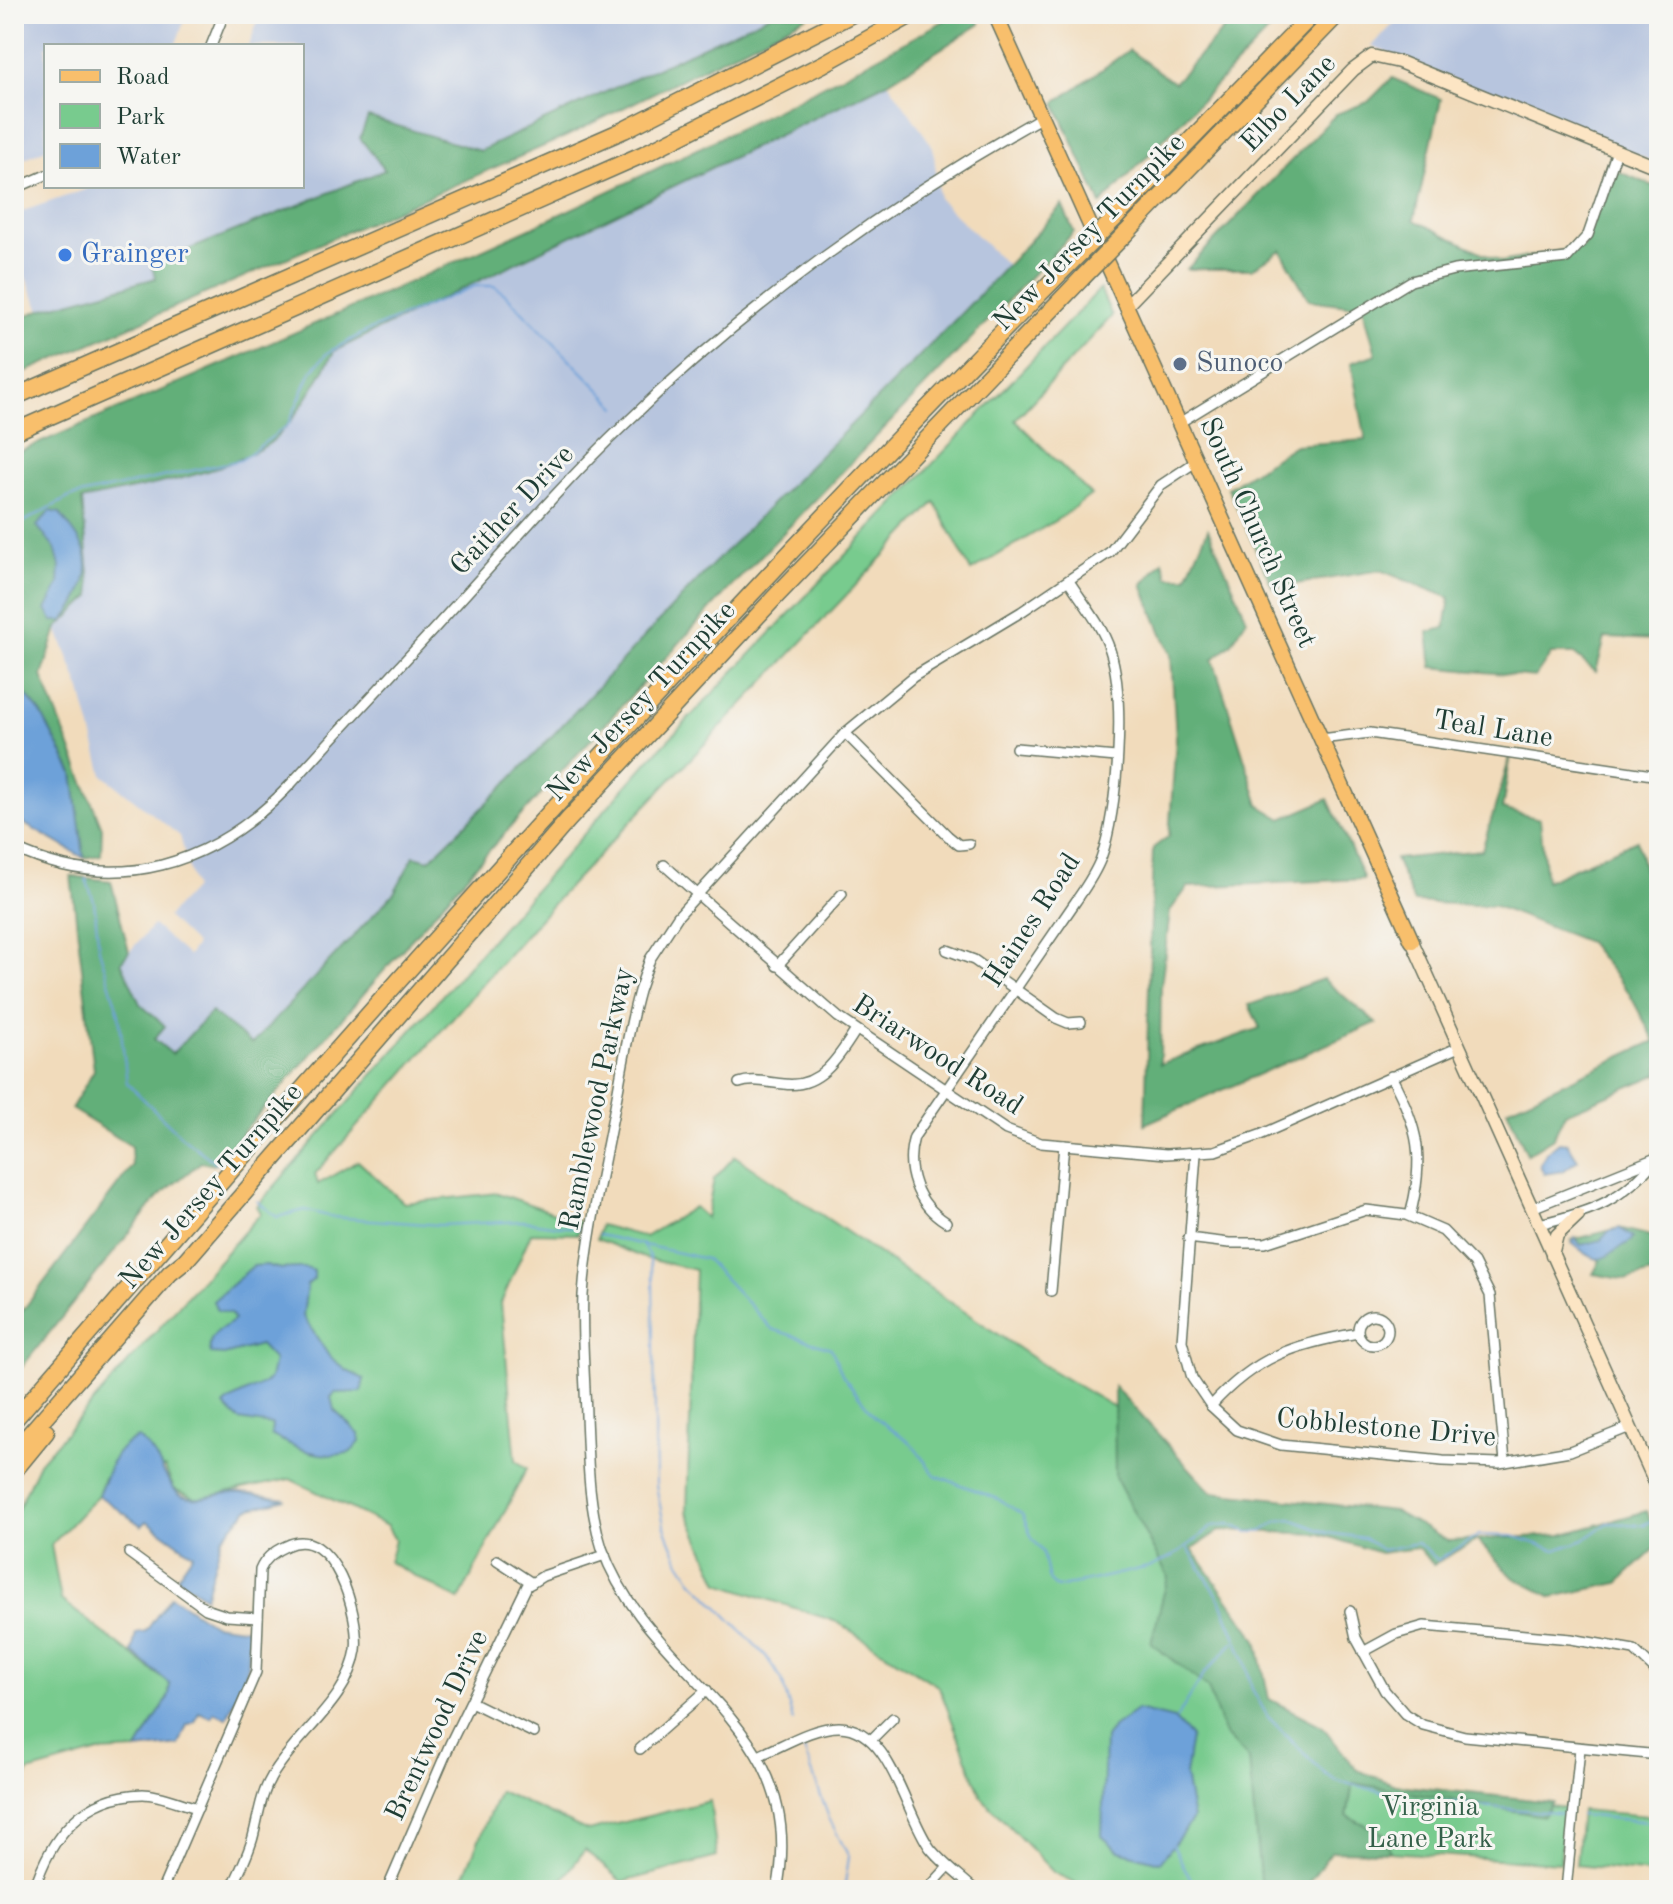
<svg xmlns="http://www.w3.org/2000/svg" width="1673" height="1904" font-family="'Old Standard TT',serif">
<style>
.industrial{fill:#b7c5de}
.green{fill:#78cb8e;stroke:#4c8461;stroke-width:2}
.forest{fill:#62af79;stroke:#407656;stroke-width:2}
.water{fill:#6da1d9;stroke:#466f86;stroke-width:2}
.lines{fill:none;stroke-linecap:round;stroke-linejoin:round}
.stream{stroke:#6da1d9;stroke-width:2}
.street-casing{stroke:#687463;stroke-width:12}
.secondary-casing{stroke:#687463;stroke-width:15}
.primary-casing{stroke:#687463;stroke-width:17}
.highway-casing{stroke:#687463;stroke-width:19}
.street{stroke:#fff;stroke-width:9}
.secondary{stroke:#fce5c4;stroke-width:12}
.primary{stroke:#f8bf6c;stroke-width:14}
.highway{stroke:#f8bf6c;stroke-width:16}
.highway-bridge-casing{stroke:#687463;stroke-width:19;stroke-linecap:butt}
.highway-bridge{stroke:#f8bf6c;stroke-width:16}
.shop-dot{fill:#3f7fe0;stroke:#f6f6f2;stroke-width:3}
.service-dot{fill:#5c6f8a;stroke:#f6f6f2;stroke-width:3}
.labels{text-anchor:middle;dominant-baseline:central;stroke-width:6;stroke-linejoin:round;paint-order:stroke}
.street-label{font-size:28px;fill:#1f3d34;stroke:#f6f6f2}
.shop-label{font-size:28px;fill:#366cbe;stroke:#f6f6f2;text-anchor:start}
.service-label{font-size:28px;fill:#4e5e75;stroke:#f6f6f2;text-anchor:start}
.park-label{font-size:28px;fill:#35604a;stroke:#f6f6f2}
</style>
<rect width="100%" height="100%" fill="#f6f6f2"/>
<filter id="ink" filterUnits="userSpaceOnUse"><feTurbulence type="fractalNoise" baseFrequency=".0125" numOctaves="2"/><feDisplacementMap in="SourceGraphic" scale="16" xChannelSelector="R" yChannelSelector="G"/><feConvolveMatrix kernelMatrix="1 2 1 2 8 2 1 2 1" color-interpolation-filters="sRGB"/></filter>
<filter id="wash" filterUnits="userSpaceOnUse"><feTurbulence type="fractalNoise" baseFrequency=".006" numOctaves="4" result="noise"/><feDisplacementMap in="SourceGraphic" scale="32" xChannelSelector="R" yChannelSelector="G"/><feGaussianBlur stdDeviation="1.8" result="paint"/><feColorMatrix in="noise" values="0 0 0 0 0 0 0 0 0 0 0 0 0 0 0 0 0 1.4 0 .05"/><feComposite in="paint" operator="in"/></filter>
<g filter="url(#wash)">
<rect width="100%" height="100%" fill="#f1dbbb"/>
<g class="industrial">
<polygon points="14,14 187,14 175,46 46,46 46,149 14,163"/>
<polygon points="260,14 772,14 480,152 368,117 386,170 152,265 156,278 40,310 14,251 14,214 87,189 86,186 302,186 302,46 249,46"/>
<polygon points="1403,14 1659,14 1659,164 1372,46"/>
<polygon points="888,82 933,147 939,199 1008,266 721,556 503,791 429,860 414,856 394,893 252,1044 172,1054 154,1038 164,1026 140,1004 121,961 153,925 188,956 196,945 167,917 194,888 180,836 103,775 81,691 57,628 91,596 81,500 207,471 316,385 334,352"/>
</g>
<g class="green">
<polygon points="1100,289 1112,316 1015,420 1091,495 1063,516 971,571 935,502 559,897 315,1174 318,1184 358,1161 404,1203 498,1193 580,1222 578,1234 531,1233 501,1303 516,1461 527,1468 459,1600 389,1562 395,1540 387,1526 290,1479 197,1499 174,1489 165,1468 104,1478 98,1495 51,1545 61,1600 170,1684 169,1696 137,1750 99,1752 28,1772 14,1813 14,1518 39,1463 261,1213 257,1206 649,760"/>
<polygon points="735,1156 1049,1369 1146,1426 1251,1759 1264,1890 1092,1890 1054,1873 982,1798 939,1687 837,1622 719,1583 687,1511 695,1270 644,1258 597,1239 600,1225 645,1237 694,1207 706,1218 714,1179"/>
<polygon points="1353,1783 1565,1808 1560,1863 1390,1852 1383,1833 1347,1816"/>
<polygon points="499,1791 588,1831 710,1801 717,1857 622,1882 585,1850 554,1890 458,1890"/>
<polygon points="1581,1810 1659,1817 1659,1874 1576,1865"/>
</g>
<g class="forest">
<polygon points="772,14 812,14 567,136 14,377 14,321 40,310 156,278 151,265 385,170 360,138 368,117 480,151"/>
<path d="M956 14H976L980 24 888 82 334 351C322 375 288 433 265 446 211 478 142 486 82 500L91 596 57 628 42 676 102 828 101 855 84 858 73 773 41 713 14 681V454C332 316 653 184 956 14Z"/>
<polygon points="1238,14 1285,14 1101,204 1055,103 1129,50 1174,83"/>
<polygon points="1392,78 1441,99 1414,220 1501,262 1583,247 1612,169 1659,188 1659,640 1605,638 1596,672 1574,654 1551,654 1535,677 1432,667 1428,632 1445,628 1450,598 1380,570 1273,588 1228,488 1295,445 1366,440 1351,363 1376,354 1363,307 1309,300 1281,250 1252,269 1187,269 1336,114 1368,102"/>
<path d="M1062 205 1074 232 729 589 493 846 214 1165 201 1162 158 1197 14 1377V1322L132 1166 131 1146 71 1109 94 1070 71 876 111 881 129 952 121 962 140 1004 165 1026 154 1039 172 1054 211 1012 252 1044 394 893 414 856 429 860C531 764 622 658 719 558 833 440 953 328 1062 205Z"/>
<polygon points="1208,529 1247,619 1231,644 1213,659 1259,805 1282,819 1328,799 1364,879 1188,887 1170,911 1161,987 1160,1064 1260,1028 1249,1005 1323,979 1376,1023 1145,1124 1153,848 1169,836 1176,739 1171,655 1142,585 1163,561 1168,577 1187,577"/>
<polygon points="1511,754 1502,809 1540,819 1546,881 1637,840 1646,878 1659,878 1659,1074 1565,1113 1553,1138 1527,1154 1507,1109 1655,1041 1629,993 1588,942 1495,906 1414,902 1395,859 1482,850"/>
<polygon points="1619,1228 1659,1238 1659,1271 1627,1280 1593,1274 1600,1261 1572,1240"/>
<polygon points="1114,1386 1211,1492 1394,1511 1448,1541 1561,1535 1647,1511 1659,1545 1618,1583 1552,1597 1514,1578 1477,1540 1434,1564 1417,1548 1380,1553 1320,1534 1220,1530 1192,1549 1257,1640 1269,1699 1322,1726 1357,1770 1396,1785 1552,1802 1543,1816 1353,1783 1347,1816 1383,1833 1390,1852 1332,1851 1303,1890 1261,1890 1249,1759 1225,1735 1208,1688 1151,1643 1168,1577 1115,1477"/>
</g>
<g class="water">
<path d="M50 511 60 513C67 524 77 534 82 545 95 571 80 602 63 621H53L46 610 59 584 60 566 55 548 37 526Z"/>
<polygon points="14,681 41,713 73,774 84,858 14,818"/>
<polygon points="1559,1142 1567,1143 1578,1160 1563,1171 1544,1174 1540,1165 1546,1153"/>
<path d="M1619 1228 1633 1237 1631 1241C1599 1260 1602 1268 1572 1243L1575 1238 1581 1245 1601 1240 1608 1232Z"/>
<path d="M267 1265C287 1274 299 1263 314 1271V1279L307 1285 303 1316 329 1356 347 1371 364 1379 361 1392 335 1393 331 1397 334 1410 359 1434 360 1442 351 1452C322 1461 296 1448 271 1435L272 1425 239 1420 224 1406C230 1397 258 1389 270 1379L274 1360 260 1345 224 1355 211 1354C205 1335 222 1329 234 1320L231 1314 217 1310 213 1301 253 1266Z"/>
<path d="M138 1438C158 1452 160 1470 174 1489 187 1506 212 1495 229 1493 247 1491 268 1497 286 1499L248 1509 222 1538 205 1597 177 1577 193 1554 147 1521 142 1526 98 1495C110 1471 110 1449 138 1438Z"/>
<polygon points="171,1596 213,1624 249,1629 247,1670 227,1718 214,1712 211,1717 199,1712 195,1722 187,1725 179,1745 137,1750 169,1696 170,1684 132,1652 136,1633 146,1631"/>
<polygon points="1137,1710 1174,1719 1191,1737 1185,1775 1193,1819 1160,1862 1119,1851 1102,1836 1105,1738 1112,1728"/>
</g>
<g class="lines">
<g class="stream">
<polyline points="14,527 70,497 241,460 288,425 311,372 327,353 365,332 475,286 494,286 505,294 617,407"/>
<polyline points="86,879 94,901 99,949 119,1014 127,1083 182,1137 217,1164"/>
<polyline points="257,1201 277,1217 305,1210 332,1217 440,1225 523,1221 581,1229"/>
<polyline points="599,1235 706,1259 772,1329 831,1348 843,1376 875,1417 911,1443 935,1475 998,1499 1022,1514 1032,1538 1043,1552 1049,1580 1057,1588 1153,1566 1180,1552 1213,1526 1229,1524 1248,1532 1261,1532 1277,1521 1291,1519 1328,1533 1364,1538 1382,1550 1417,1543 1438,1560 1479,1535 1513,1536 1556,1550 1584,1540 1608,1523 1643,1525 1659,1517"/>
<polyline points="642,1245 649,1256 653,1279 656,1485 664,1525 678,1559 692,1580 765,1655 782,1680 793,1721"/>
<polyline points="1188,1549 1220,1599 1245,1660 1252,1689 1268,1717 1325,1774 1337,1781 1417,1800 1565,1814"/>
<polyline points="1176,1719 1204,1674 1234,1642"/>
<polyline points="804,1750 829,1818 849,1857 844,1890"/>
<polyline points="1580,1815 1659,1823"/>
<polyline points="1173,1845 1196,1890"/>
</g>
</g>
</g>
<g filter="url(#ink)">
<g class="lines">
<g class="street-casing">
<g id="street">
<polyline points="211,46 224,14"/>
<polyline points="14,189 46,175"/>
<polyline points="1179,423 1411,281 1454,270 1567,258 1588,235 1617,151"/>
<polyline points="845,733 948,836 959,845 969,844"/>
<polyline points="1321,739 1370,733 1659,776"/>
<polyline points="1016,748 1116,757"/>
<path d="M14 848C117 897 213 865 289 786 343 726 399 668 453 608 509 547 563 483 623 426 746 306 892 201 1042 117"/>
<polyline points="664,865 838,1017 1006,1130 1041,1143 1166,1154 1215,1151 1260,1135 1459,1047"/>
<polyline points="947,950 974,960 1056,1018 1068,1023 1081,1022"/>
<polyline points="777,966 842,894"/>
<path d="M1391 1076C1419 1128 1425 1158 1410 1216"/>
<path d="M739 1083C753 1078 769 1083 784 1084 820 1089 839 1057 856 1030"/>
<polyline points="1196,1154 1182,1341 1192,1378 1211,1406 1237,1430 1281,1445 1443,1461 1499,1463 1570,1451 1630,1427"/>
<polyline points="1532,1208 1656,1158"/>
<path d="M946 1222C917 1204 904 1170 914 1137L1076 901C1085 888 1095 874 1101 858 1118 811 1126 698 1110 650 1102 625 1083 603 1069 581"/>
<path d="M1539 1224C1594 1211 1622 1201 1658 1157"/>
<polyline points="1188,1238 1229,1243 1265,1243 1366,1210 1406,1215 1443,1231 1474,1263 1490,1295 1505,1462"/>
<polyline points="1051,1291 1064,1145"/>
<circle cx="1373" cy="1330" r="15"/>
<path d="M1211 1406C1256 1356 1295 1344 1358 1333"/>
<polyline points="129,1553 206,1609 227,1616 258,1618"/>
<polyline points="497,1560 532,1583"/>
<polyline points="1350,1611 1356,1638 1385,1691 1405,1714 1423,1725 1465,1736 1659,1755"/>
<polyline points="1363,1652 1396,1634 1424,1626 1571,1639 1634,1650 1654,1669 1659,1681"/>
<polyline points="471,1702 534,1733"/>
<polyline points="872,1739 893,1718"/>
<polyline points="640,1749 707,1690"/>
<polyline points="1656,1754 1659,1738"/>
<path d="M758 1756C783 1746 812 1727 839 1727 891 1728 904 1812 930 1848 943 1864 960 1876 975 1890"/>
<path d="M34 1890C50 1837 83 1795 143 1794 160 1794 181 1804 198 1808"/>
<path d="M162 1890 256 1672 260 1570C265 1558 274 1551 286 1546 334 1522 360 1617 356 1650 348 1702 298 1732 272 1776 261 1794 259 1813 254 1833 250 1852 239 1872 231 1890"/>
<polyline points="387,1890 450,1744 527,1586 543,1576 605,1555"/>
<path d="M777 1890C812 1723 648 1679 602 1548 588 1505 588 1460 586 1416 585 1376 581 1335 583 1295 587 1236 601 1179 612 1121 621 1078 627 1034 639 991L650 959 678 916 845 733 913 677 1021 612 1110 552 1161 485 1197 461"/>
<polyline points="927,1890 948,1867"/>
<polyline points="1566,1890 1580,1748"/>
</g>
</g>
<g class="secondary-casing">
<g id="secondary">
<polyline points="1127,305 1353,70 1372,56 1399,62 1659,168"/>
<polyline points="1412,941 1659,1491"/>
<polyline points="1552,1255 1557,1235 1578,1215"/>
</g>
</g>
<g class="primary-casing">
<polyline id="primary" points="995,14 1412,941"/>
</g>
<g class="highway-casing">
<g id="highway">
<polyline points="1117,216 1313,14"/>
<polyline points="1125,234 1338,14"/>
<polyline points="14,397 624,130 852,14"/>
<polyline points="14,432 644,154 823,64 913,14"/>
<path d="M14 1420C359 1021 708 626 1081 252"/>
<polyline points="14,1452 170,1273 185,1261 568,820 777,595 1082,278"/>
<polyline points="14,1471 46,1432"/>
</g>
</g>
<use href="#street" class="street"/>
<use href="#secondary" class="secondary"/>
<use href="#primary" class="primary"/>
<use href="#highway" class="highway"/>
<g class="highway-bridge-casing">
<g id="highway-bridge">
<polyline points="1081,252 1117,216"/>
<polyline points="1082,278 1125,234"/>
</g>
</g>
<use href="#highway-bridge" class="highway-bridge"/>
</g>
</g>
<circle class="shop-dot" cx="65" cy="255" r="8"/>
<circle class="service-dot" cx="1180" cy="364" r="8"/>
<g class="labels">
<g class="street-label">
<text transform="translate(1289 104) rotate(-46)">Elbo Lane</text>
<text transform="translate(1090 233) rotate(-46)">New Jersey Turnpike</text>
<text transform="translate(513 511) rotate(-47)">Gaither Drive</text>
<text transform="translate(1257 533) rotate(66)">South Church Street</text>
<text transform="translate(642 702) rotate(-47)">New Jersey Turnpike</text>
<text transform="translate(1493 730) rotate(9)">Teal Lane</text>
<text transform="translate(1033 921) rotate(-57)">Haines Road</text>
<text transform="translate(937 1056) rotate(33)">Briarwood Road</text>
<text transform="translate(598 1099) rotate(-78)">Ramblewood Parkway</text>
<text transform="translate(212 1187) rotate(-49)">New Jersey Turnpike</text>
<text transform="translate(1386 1429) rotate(5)">Cobblestone Drive</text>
<text transform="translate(438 1726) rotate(-65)">Brentwood Drive</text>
</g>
<g class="shop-label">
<text x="81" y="255">Grainger</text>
</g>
<g class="service-label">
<text x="1196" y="364">Sunoco</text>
</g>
<g class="park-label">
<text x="1430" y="1808">Virginia<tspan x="1430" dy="32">Lane Park</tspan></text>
</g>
</g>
<rect width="1673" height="1904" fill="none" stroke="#f6f6f2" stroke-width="48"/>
<rect x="44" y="44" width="260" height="144" fill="#f6f6f2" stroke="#a0aca6" stroke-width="2"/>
<rect x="60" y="70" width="40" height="12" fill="#f8bf6c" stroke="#a0aca6" stroke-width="2"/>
<text x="116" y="84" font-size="24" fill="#1f3d34">Road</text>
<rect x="60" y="104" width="40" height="24" fill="#78cb8e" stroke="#a0aca6" stroke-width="2"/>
<text x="116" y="124" font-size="24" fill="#1f3d34">Park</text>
<rect x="60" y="144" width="40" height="24" fill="#6da1d9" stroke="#a0aca6" stroke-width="2"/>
<text x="116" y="164" font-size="24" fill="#1f3d34">Water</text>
</svg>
